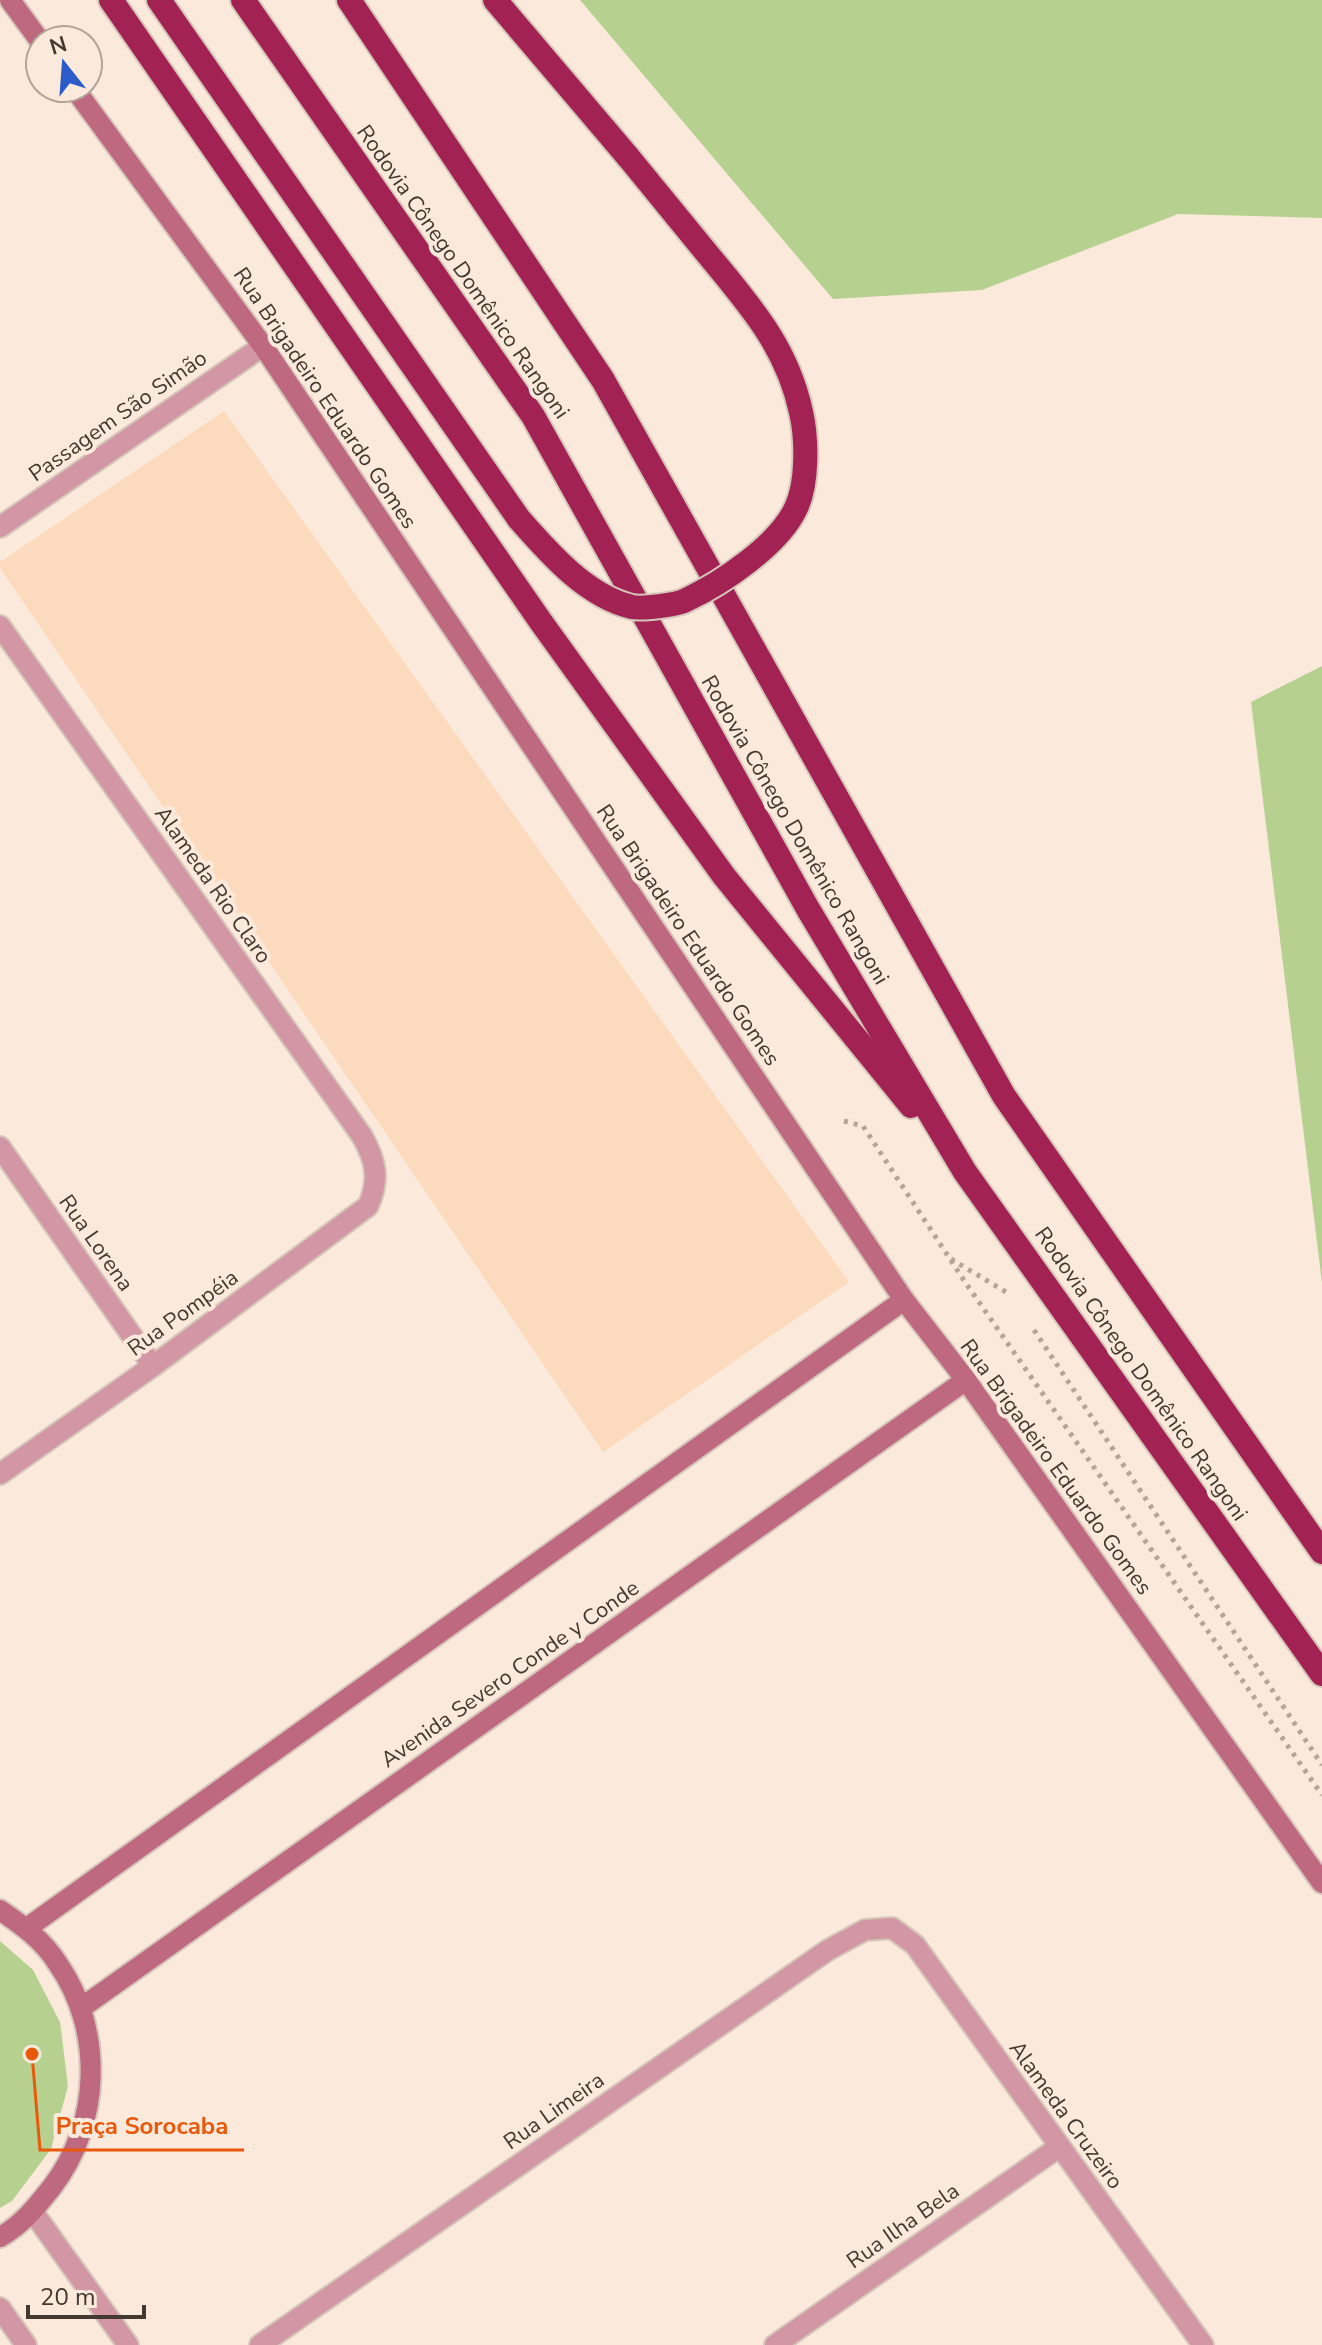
<svg xmlns="http://www.w3.org/2000/svg" width="1322" height="2345" font-family="'Nunito Sans',sans-serif">
<style>
.built{fill:#fcdabd}
.green{fill:#b6d18f}
.lines{fill:none;stroke-linecap:round;stroke-linejoin:round}
.street-casing{stroke:#d6c7ba;stroke-width:24}
.secondary-casing{stroke:#d6c7ba;stroke-width:24}
.highway-casing{stroke:#d6c7ba;stroke-width:28}
.path{stroke:#b4a599;stroke-width:5;stroke-dasharray:4 6;stroke-linecap:butt}
.street{stroke:#d296a4;stroke-width:20}
.secondary{stroke:#bf6981;stroke-width:20}
.highway{stroke:#a12253;stroke-width:24}
.highway-bridge-casing{stroke:#d6c7ba;stroke-width:28;stroke-linecap:butt}
.highway-bridge{stroke:#a12253;stroke-width:24}
.labels{text-anchor:middle;dominant-baseline:central;stroke-width:8;stroke-linejoin:round;paint-order:stroke}
.street-label{font-size:22px;fill:#443930;stroke:#fbeadc}
.leader{fill:none;stroke:#e8590c;stroke-width:3}
.callout-dot{fill:#e8590c;stroke:#fbeadc;stroke-width:3}
.callout-label{font-size:24px;text-anchor:middle;font-weight:bold;fill:#e8590c;stroke:#fbeadc;stroke-width:8;stroke-linejoin:round;paint-order:stroke}
</style>
<rect width="100%" height="100%" fill="#fbeadc"/>
<polygon class="built" points="224,411 849,1282 603,1452 0,568 0,562"/>
<g class="green">
<polygon points="580,0 1322,0 1322,218 1178,214 982,290 833,299"/>
<polygon points="1322,666 1322,1283 1251,702"/>
<polygon points="0,1941 33,1970 60,2022 68,2086 51,2149 12,2201 0,2208"/>
</g>
<g class="lines">
<g class="street-casing">
<g id="street">
<polyline points="0,527 263,346"/>
<path d="M0 626 362 1136C376 1161 380 1179 368 1206L153 1366 0 1474"/>
<polyline points="0,1147 153,1366"/>
<polyline points="33,2212 128,2345"/>
<polyline points="0,2308 26,2345"/>
<polyline points="260,2345 828,1950 865,1930 892,1928 915,1945 1203,2345"/>
<polyline points="775,2345 1059,2147"/>
</g>
</g>
<g class="secondary-casing">
<g id="secondary">
<polyline points="10,0 40,41"/>
<polyline points="74,88 263,346 904,1300 966,1380 1322,1883"/>
<path d="M0 1910C22 1925 44 1941 58 1964 104 2030 101 2124 52 2187 37 2206 22 2225 0 2237"/>
<polyline points="27,1928 904,1300"/>
<polyline points="81,2008 966,1380"/>
</g>
</g>
<g class="highway-casing">
<g id="highway">
<polyline points="111,0 541,622 724,876 911,1106"/>
<polyline points="159,0 519,519"/>
<polyline points="243,0 533,416 808,909 965,1172 1322,1674"/>
<polyline points="349,0 603,380 1004,1096 1322,1552"/>
<polyline points="495,0 629,158"/>
</g>
</g>
<g class="path">
<polyline points="844,1121 863,1126 965,1282 1322,1795"/>
<polyline points="951,1259 1011,1295"/>
<polyline points="1034,1330 1322,1765"/>
</g>
<use href="#street" class="street"/>
<use href="#secondary" class="secondary"/>
<use href="#highway" class="highway"/>
<g class="highway-bridge-casing">
<path id="highway-bridge" d="M519 519C549 553 586 596 632 607 642 609 677 605 686 600 722 583 779 545 796 508 808 483 807 438 801 412 787 347 751 307 710 257 683 224 656 191 629 158"/>
</g>
<use href="#highway-bridge" class="highway-bridge"/>
</g>
<g class="labels">
<g class="street-label">
<text transform="translate(463 272) rotate(55)">Rodovia Cônego Domênico Rangoni</text>
<text transform="translate(325 398) rotate(56)">Rua Brigadeiro Eduardo Gomes</text>
<text transform="translate(118 416) rotate(-35)">Passagem São Simão</text>
<text transform="translate(795 830) rotate(60)">Rodovia Cônego Domênico Rangoni</text>
<text transform="translate(213 885) rotate(55)">Alameda Rio Claro</text>
<text transform="translate(688 935) rotate(56)">Rua Brigadeiro Eduardo Gomes</text>
<text transform="translate(96 1243) rotate(55)">Rua Lorena</text>
<text transform="translate(183 1313) rotate(-36)">Rua Pompéia</text>
<text transform="translate(1141 1374) rotate(55)">Rodovia Cônego Domênico Rangoni</text>
<text transform="translate(1056 1467) rotate(54)">Rua Brigadeiro Eduardo Gomes</text>
<text transform="translate(510 1674) rotate(-35)">Avenida Severo Conde y Conde</text>
<text transform="translate(554 2111) rotate(-35)">Rua Limeira</text>
<text transform="translate(1066 2115) rotate(54)">Alameda Cruzeiro</text>
<text transform="translate(903 2226) rotate(-35)">Rua Ilha Bela</text>
</g>
</g>
<path class="leader" d="M32 2054L40 2150H244"/>
<circle class="callout-dot" cx="32" cy="2054" r="8"/>
<g class="callout-label">
<text x="142" y="2134">Praça Sorocaba</text>
</g>
<g transform="translate(64 64) rotate(343)"><circle r="38" fill="#fbeadc" stroke="#b2a397" stroke-width="2"/>
<path d="M0-6L14 30L0 20L-14 30Z" fill="#2b5cca"/>
<text y="-12" font-size="22" font-weight="bold" text-anchor="middle" fill="#443930">N</text>
</g>
<path d="M28 2305v12h116v-12" fill="none" stroke="#443930" stroke-width="4"/>
<text x="40" y="2305" font-size="24" fill="#443930" stroke="#fbeadc" stroke-width="6" paint-order="stroke">20 m</text>
</svg>
